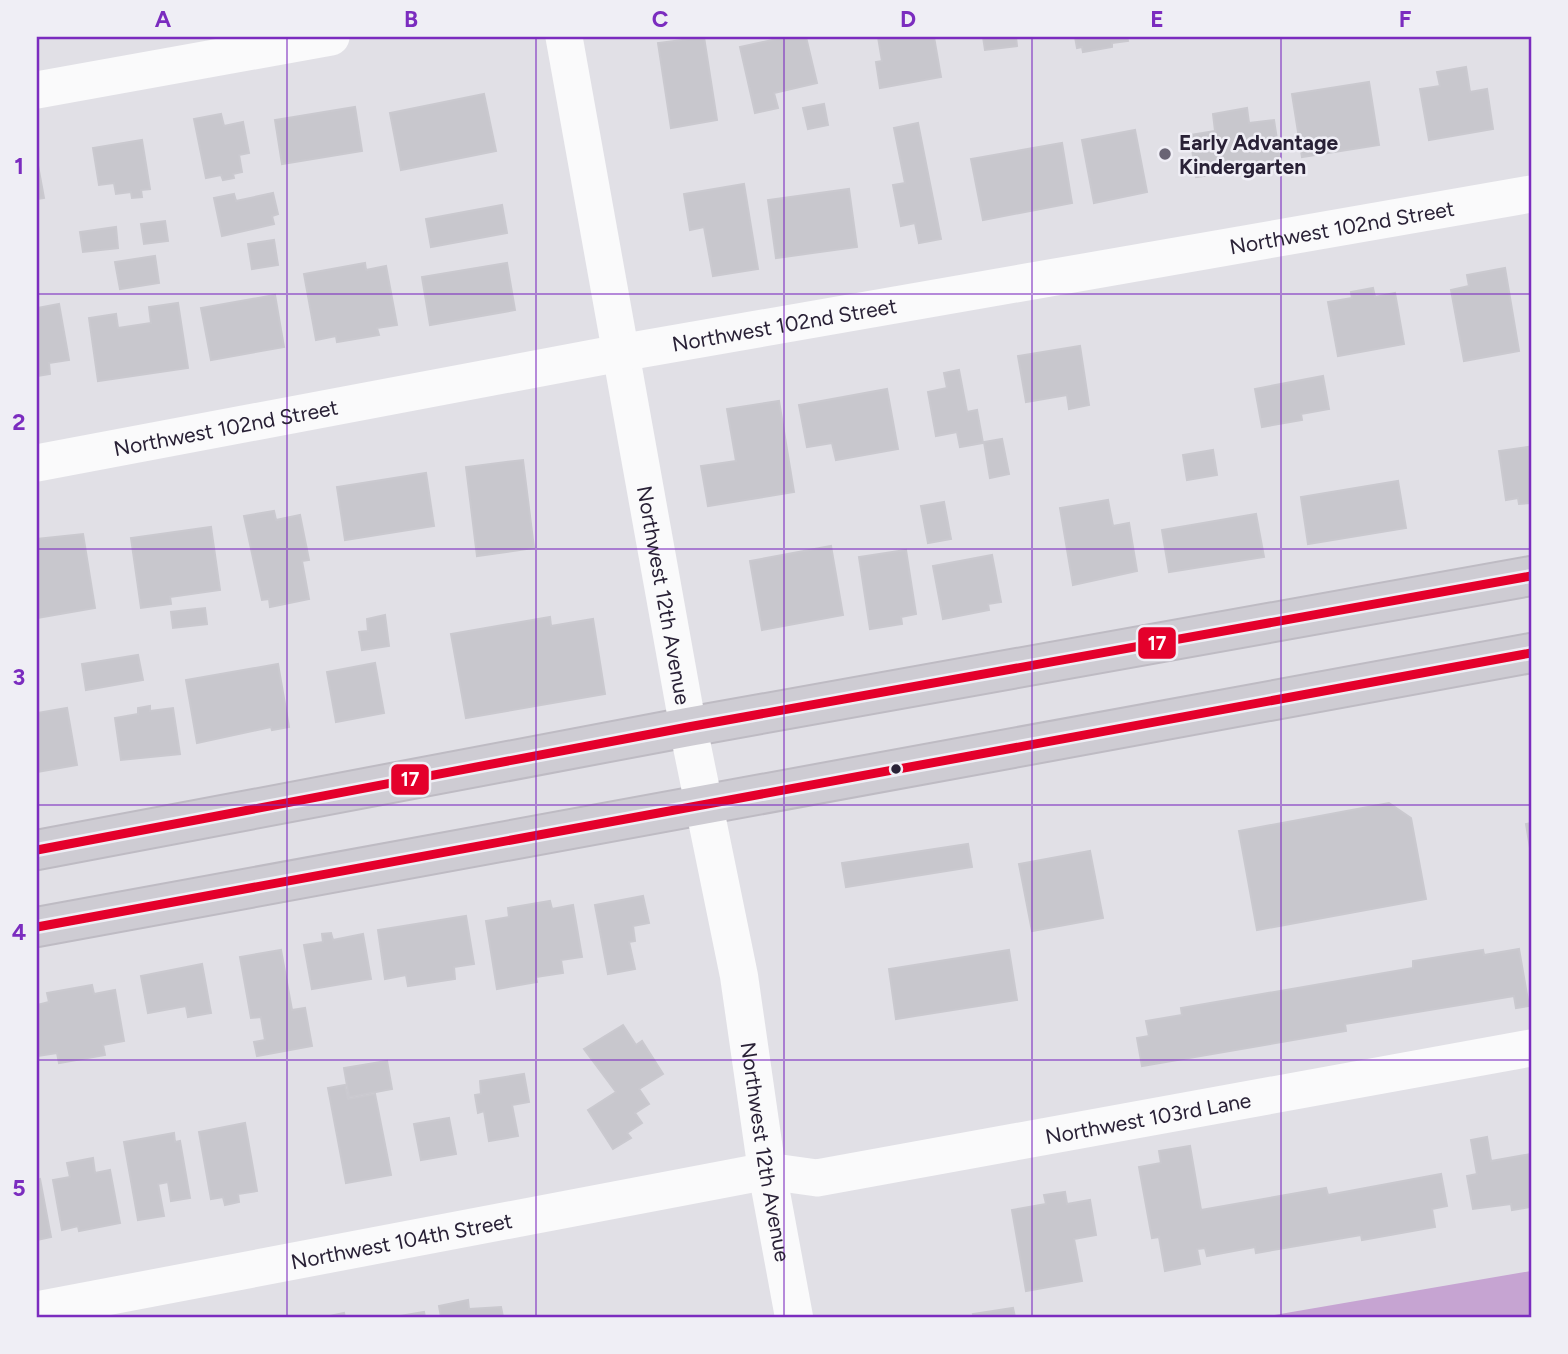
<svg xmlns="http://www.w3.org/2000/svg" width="1568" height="1354" font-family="Figtree,sans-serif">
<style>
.water{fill:#c6a4d2}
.building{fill:#c8c7cd;stroke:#cac9cf;stroke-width:2}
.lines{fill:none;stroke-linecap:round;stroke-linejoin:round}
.primary-casing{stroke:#bebbc3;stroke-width:42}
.minor{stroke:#fafafb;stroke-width:37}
.tertiary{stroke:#fafafb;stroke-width:38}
.primary{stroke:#ceccd3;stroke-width:38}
.bus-1-casing{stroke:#efeef5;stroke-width:14}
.bus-1{stroke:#e4002b;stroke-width:9}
.grid{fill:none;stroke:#7b2cbf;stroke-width:2;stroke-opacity:0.55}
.poi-dot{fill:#696474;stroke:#efeef5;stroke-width:2.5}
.bus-dot{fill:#292136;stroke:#efeef5;stroke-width:2.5}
.labels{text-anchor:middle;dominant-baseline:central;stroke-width:5;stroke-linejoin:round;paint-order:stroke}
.poi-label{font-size:21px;font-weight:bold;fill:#292136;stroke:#efeef5;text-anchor:start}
.street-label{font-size:21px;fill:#292136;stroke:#efeef5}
.line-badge{stroke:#efeef5;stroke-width:2.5}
.badge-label{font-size:19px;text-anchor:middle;font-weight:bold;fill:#fff}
.neatline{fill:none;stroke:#7b2cbf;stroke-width:2.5}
.grid-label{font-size:23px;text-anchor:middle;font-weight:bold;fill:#7b2cbf}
</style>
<rect width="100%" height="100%" fill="#e1e0e6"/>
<polygon class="water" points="1531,1271 1531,1317 1262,1317"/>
<g class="building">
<polygon points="704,37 717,120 671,128 658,43"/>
<polygon points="786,37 806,37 817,83 774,93 778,108 755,113 740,47"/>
<polygon points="878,37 934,37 941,77 880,88 876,62 882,61"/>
<polygon points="983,37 1016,37 1017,46 985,50"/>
<polygon points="1075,37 1127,37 1128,41 1112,43 1112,47 1083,52 1082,47 1077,48"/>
<polygon points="1466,67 1470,92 1487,89 1493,129 1429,140 1420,89 1440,86 1437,72"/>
<polygon points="1369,82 1379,145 1302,157 1292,94"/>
<polygon points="484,94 496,151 401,170 390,113"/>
<polygon points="824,104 828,125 808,129 803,108"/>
<polygon points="355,107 362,151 282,164 275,120"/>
<polygon points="1247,108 1249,123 1274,120 1281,165 1196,177 1190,135 1215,131 1213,114"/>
<polygon points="221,114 224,126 243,122 249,153 239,155 242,172 233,174 234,178 223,180 221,175 206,178 194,119"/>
<polygon points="918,123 941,239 919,243 915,223 901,226 893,185 905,183 894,128"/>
<polygon points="1135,130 1147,192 1094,203 1082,140"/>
<polygon points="142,140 150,189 141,190 142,197 132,198 131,192 116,194 114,183 99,185 93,148"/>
<polygon points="1062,143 1072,203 983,220 971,159"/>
<polygon points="37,160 44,198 37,199"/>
<polygon points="744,184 758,269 713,276 704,227 690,230 684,194"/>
<polygon points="849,189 857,247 776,258 768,200"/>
<polygon points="273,193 278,214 272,216 274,224 222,236 214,198 234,194 236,201"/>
<polygon points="502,205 507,233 431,247 426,219"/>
<polygon points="165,221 168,241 144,244 141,224"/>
<polygon points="116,227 118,248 83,252 80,232"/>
<polygon points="274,240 278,265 252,269 248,244"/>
<polygon points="155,256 159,283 120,289 115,262"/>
<polygon points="365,263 366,270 386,266 397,325 377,328 379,335 337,342 336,336 316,340 304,274"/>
<polygon points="507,263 515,310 430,325 422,277"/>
<polygon points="1505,268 1519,351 1464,361 1451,290 1469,286 1467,275"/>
<polygon points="1373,288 1375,297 1395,293 1404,344 1338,356 1328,302 1352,298 1351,292"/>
<polygon points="275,295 284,347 211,360 201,308"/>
<polygon points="178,303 188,368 98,381 89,318 116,314 118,328 151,323 149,307"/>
<polygon points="59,304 69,360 49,363 50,374 37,376 37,308"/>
<polygon points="1080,346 1089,405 1069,409 1067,395 1026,402 1018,356"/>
<polygon points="959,370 967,412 977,410 983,443 960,447 957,432 936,436 928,392 947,388 944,373"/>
<polygon points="1323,376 1329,409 1301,414 1302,420 1262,427 1255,389"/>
<polygon points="887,389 898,449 836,460 832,443 807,447 799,405"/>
<polygon points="779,401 794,492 708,506 701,466 736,461 727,409"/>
<polygon points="1002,439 1009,474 990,478 984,442"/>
<polygon points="1528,447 1531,503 1519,504 1518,498 1506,500 1499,451"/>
<polygon points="1213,450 1217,475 1187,480 1183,455"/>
<polygon points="523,460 534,548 477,556 466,467"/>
<polygon points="426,473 434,526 345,540 337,487"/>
<polygon points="1398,481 1406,528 1308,544 1301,497"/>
<polygon points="1108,500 1113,526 1129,523 1137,571 1073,585 1060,508"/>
<polygon points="944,502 951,539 928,543 921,506"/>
<polygon points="274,511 276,520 300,515 309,560 302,561 309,599 270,607 269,599 262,600 244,516"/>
<polygon points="1256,514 1264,557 1169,572 1162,530"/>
<polygon points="211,527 220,590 170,597 171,604 141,608 131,538"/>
<polygon points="83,534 95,608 37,618 37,539"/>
<polygon points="831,546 843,615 762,630 750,561"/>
<polygon points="906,550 916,614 901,617 902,624 870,629 859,557"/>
<polygon points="992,555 1001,602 988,604 989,610 943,619 933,566"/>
<polygon points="205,608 207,624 173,628 171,612"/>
<polygon points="385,615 389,646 362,650 359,632 368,631 367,619"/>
<polygon points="550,617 551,626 593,619 605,694 466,718 451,634"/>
<polygon points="138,655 143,680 86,690 82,664"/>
<polygon points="375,663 384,713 336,722 327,672"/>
<polygon points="278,664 289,727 272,730 271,727 197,743 186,680"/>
<polygon points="150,706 150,711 173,708 180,754 121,760 115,718 138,714 138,708"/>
<polygon points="67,708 77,765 37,772 37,713"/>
<polygon points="1389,803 1411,818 1426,899 1257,930 1239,831"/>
<polygon points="1531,823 1531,854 1526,824"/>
<polygon points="968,844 972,867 846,887 842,863"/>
<polygon points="1090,851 1103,918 1032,931 1019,864"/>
<polygon points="643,896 649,923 633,926 635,941 629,942 635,969 608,974 595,905"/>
<polygon points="550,901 552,909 573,905 582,957 561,960 563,973 536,977 537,982 497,989 486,921 509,917 508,908"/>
<polygon points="466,916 474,964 454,967 455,979 408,986 406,975 385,979 378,930"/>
<polygon points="331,933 333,940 363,934 371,979 312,989 304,945 323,942 322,934"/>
<polygon points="1519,949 1529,1006 1516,1008 1514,996 1345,1024 1346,1031 1142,1066 1137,1038 1149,1036 1146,1021 1182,1015 1181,1008 1413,968 1413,961 1483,950 1484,955"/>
<polygon points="281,950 292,1010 305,1008 312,1046 257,1056 254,1042 265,1040 261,1017 251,1018 240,957"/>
<polygon points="1009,950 1017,1000 896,1019 889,969"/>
<polygon points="202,964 211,1013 188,1017 186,1006 148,1013 141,976"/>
<polygon points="92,985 94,994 115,990 124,1041 103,1045 105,1055 59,1063 57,1053 37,1056 37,1005 49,1002 47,993"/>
<polygon points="623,1025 636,1045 642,1041 663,1074 639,1089 649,1104 635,1113 642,1123 627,1133 631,1138 613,1149 588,1110 616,1092 584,1049"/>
<polygon points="387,1061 392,1089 349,1097 344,1068"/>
<polygon points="524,1074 529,1102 512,1105 518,1136 489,1141 484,1111 478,1113 475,1095 481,1094 480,1081"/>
<polygon points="345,1085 348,1099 375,1094 391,1175 346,1183 328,1088"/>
<polygon points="449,1118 456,1154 421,1160 414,1124"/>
<polygon points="245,1123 257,1191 238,1194 239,1202 225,1205 223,1197 211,1199 199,1132"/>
<polygon points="174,1133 175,1142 180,1141 190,1198 171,1201 168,1182 158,1184 164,1216 138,1220 124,1142"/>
<polygon points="1487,1137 1491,1161 1531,1154 1531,1207 1512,1210 1511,1204 1473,1209 1467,1176 1477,1174 1471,1140"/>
<polygon points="1190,1146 1201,1210 1326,1188 1328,1195 1441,1174 1447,1206 1432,1209 1435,1227 1362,1240 1361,1235 1256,1253 1255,1247 1207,1256 1205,1248 1197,1249 1200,1264 1165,1271 1159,1237 1152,1238 1139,1167 1161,1163 1159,1151"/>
<polygon points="93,1158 95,1173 110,1170 120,1223 79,1231 78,1226 62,1230 53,1180 70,1177 67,1163"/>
<polygon points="40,1179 51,1237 37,1240 37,1180"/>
<polygon points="1065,1192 1067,1204 1090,1200 1096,1235 1074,1239 1082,1281 1026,1291 1012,1210 1046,1204 1044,1195"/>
<polygon points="468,1300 469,1309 501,1307 503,1317 441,1317 439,1306"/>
<polygon points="1013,1308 1015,1317 974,1317 973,1314"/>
<polygon points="424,1312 425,1317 394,1317"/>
<polygon points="344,1313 345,1317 322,1317 325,1317"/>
</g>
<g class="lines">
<g class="primary-casing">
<g id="primary">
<polyline points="37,850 688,727 1531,576"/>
<polyline points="37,927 1531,653"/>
</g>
</g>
<g class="minor">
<path id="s1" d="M564 37 688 727"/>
<polyline points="37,90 331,37"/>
<path id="s2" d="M37 463 620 353 1531 194"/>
<path id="s3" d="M37 1310 767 1171 817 1178 1531 1048"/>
</g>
<path class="tertiary" id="s4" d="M688 727 739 976 767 1171 794 1317"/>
<use href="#primary" class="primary"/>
<g class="bus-1-casing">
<g id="bus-1">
<polyline points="37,850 688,727 1531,576"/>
<polyline points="37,927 1531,653"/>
</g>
</g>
<use href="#bus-1" class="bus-1"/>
</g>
<path class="grid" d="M287 37V1317M536 37V1317M784 37V1317M1032 37V1317M1281 37V1317M37 294H1531M37 549H1531M37 805H1531M37 1060H1531"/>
<circle class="poi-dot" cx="1165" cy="154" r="7"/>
<circle class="bus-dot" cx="896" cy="769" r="6"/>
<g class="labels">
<g class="poi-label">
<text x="1179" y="142">Early Advantage<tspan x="1179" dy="24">Kindergarten</tspan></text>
</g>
<g class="street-label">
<text stroke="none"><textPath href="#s2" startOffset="1326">Northwest 102nd Street</textPath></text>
<text stroke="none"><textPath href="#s2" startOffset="760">Northwest 102nd Street</textPath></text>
<text stroke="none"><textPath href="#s2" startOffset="192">Northwest 102nd Street</textPath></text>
<text stroke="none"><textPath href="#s1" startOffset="567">Northwest 12th Avenue</textPath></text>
<text stroke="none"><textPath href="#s3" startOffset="1130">Northwest 103rd Lane</textPath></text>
<text stroke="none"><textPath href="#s4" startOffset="432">Northwest 12th Avenue</textPath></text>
<text stroke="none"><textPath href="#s3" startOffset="371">Northwest 104th Street</textPath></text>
</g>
</g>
<g class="line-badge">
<rect x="1137" y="626" width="40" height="34" rx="7" fill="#e4002b"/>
<rect x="390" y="763" width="40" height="33" rx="7" fill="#e4002b"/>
</g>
<g class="badge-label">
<text x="1157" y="650">17</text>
<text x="410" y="786">17</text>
</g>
<rect width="1568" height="1354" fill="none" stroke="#efeef5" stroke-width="77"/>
<rect x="38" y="38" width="1492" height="1278" class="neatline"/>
<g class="grid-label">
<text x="163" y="27">A</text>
<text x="411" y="27">B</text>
<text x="660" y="27">C</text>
<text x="908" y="27">D</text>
<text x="1157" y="27">E</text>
<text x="1405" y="27">F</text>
<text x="19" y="174">1</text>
<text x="19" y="430">2</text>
<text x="19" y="685">3</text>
<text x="19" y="940">4</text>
<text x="19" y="1196">5</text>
</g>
</svg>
